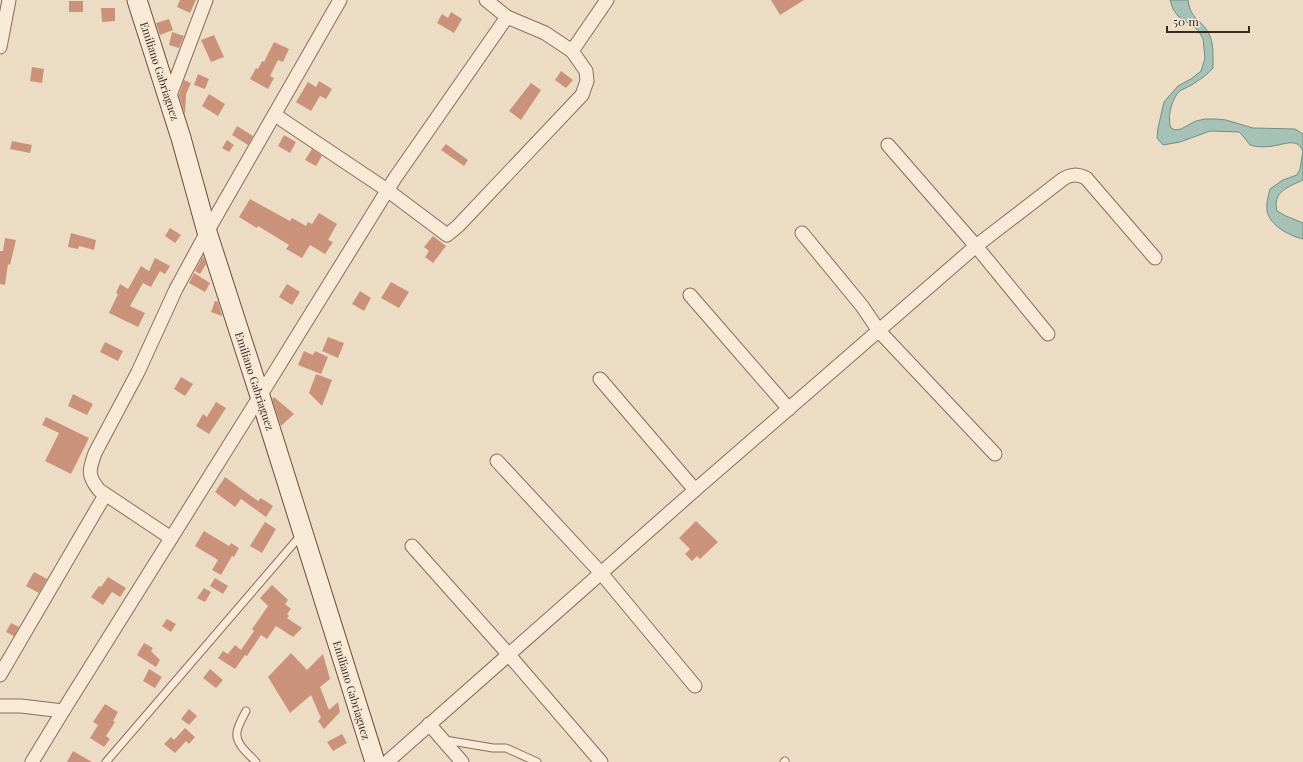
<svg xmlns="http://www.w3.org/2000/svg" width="1303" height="762" font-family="'Playfair Display',serif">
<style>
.water{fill:#a6c1b6;stroke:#6d8f82}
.building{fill:#cb927b}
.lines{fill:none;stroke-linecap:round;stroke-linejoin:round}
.service-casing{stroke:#886d5b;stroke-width:9}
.minor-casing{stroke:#886d5b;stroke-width:15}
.secondary-casing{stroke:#6a4f3e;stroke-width:21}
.service{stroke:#f8ead7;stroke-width:7}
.minor{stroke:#f8ead7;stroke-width:13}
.secondary{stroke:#f8ead7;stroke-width:19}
.labels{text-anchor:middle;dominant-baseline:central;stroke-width:3;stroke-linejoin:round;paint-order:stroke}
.street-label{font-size:11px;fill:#38281f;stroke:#f5e7d4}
</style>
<rect width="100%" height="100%" fill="#eddcc4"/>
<path class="water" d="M1170 0H1188C1191 21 1201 18 1209 34 1214 43 1213 58 1213 68 1207 75 1201 79 1193 84 1188 88 1180 89 1177 94 1171 102 1167 119 1171 128L1175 130 1181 129 1196 121 1205 119H1217L1226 120 1253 128 1295 129 1303 134V180C1288 187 1272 192 1277 211L1286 216 1303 223V239C1290 236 1270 226 1267 211 1266 205 1268 196 1270 189L1283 180 1297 175 1300 169 1303 151C1301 147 1299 144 1294 143 1289 142 1283 144 1278 145 1269 147 1259 148 1250 145L1243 136 1239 132 1210 131 1180 142 1163 145 1157 138 1158 128 1164 102 1178 86 1191 79 1201 71 1205 58 1203 39 1198 30 1178 16 1173 9Z"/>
<g class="building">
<polygon points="180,0 196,0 190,13 177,7"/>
<polygon points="771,0 804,0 780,15"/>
<rect x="69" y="1" width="14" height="11"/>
<polygon points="101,8 115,8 115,21 102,22"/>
<polygon points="451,12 462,19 454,33 437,23 442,14 448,18"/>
<polygon points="169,19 173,30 160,35 156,23"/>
<polygon points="172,32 184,36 179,48 169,45"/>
<polygon points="214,35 224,57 211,62 201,40"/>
<polygon points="274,42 289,49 283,62 278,60 270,76 274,78 268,89 250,79 256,68 258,69 262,61 264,62"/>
<polygon points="32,67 44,69 42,83 30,81"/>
<polygon points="561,71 573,80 566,88 555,80"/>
<polygon points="198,74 209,79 205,89 194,85"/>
<polygon points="184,80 191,83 186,94 185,115 179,95"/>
<polygon points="319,81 332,89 326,99 320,96 311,111 296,102 308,82 316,87"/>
<polygon points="531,83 541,90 521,120 509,111"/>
<polygon points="209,94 225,104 218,116 202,106"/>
<polygon points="237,126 253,136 248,145 232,135"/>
<polygon points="284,135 296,142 290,153 278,146"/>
<polygon points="227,140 234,145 229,152 222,148"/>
<polygon points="12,141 32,145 30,153 10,149"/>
<polygon points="446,144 468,160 464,166 441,150"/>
<polygon points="312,149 322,156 316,166 305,160"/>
<polygon points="250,199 290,221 292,218 306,226 308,222 312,224 319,213 337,224 328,240 333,242 325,254 310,245 302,258 286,249 289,245 258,226 257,228 239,217"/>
<polygon points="170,228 181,235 175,243 165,236"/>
<polygon points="71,233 96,240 94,250 79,246 78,249 68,247"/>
<polygon points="433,236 446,246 433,263 425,257 429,251 424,247"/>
<polygon points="5,238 16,240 10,265 8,264 5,285 0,284 0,251 3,251"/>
<polygon points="203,256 206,264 200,274 195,271"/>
<polygon points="155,258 170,266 165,274 160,271 151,287 143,283 130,306 145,313 138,327 109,313 118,294 116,293 120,284 128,289 141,266 149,271"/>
<polygon points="194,273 210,283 205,292 189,283"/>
<polygon points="391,282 409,292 399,308 381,298"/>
<polygon points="287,284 300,292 292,305 279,297"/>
<polygon points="360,291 371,298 364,311 352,304"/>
<polygon points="215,301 218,302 222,315 222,316 211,312"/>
<polygon points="328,337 344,343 338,358 322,351"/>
<polygon points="105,342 123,351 118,361 100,352"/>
<polygon points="304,351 313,355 315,351 328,357 321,374 298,365"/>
<polygon points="316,374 332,380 322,406 309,393"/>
<polygon points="181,377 193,384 185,396 174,389"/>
<polygon points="73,394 93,404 87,415 68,406"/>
<polygon points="274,397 294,414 281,426 272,399"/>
<polygon points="216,402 226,408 209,434 196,426 203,414 207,417"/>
<polygon points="46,417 89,438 71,474 45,461 59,433 42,425"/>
<polygon points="225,477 258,501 261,498 273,506 266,517 241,499 235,507 215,492"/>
<polygon points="696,521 718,542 700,559 697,556 692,561 685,554 690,549 679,538"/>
<polygon points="265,522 276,529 262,553 250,546"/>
<polygon points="204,531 229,546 231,543 239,548 234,557 232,556 221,575 212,570 218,560 195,546"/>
<polygon points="34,572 47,579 39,593 26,586"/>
<polygon points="108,577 126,588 120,597 112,592 103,605 91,597 99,586 101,587"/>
<polygon points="215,578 228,586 223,594 210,586"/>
<polygon points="272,585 288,600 285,604 291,609 287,614 289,616 287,618 302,628 293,637 276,626 267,639 261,635 247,656 245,655 235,669 218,658 223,651 228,654 235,645 241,650 254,631 252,629 268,606 260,598"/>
<polygon points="204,588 211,592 205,602 197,598"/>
<polygon points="167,619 176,624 171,632 162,626"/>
<polygon points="11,623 19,627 14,636 6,632"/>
<polygon points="144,643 153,648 151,651 160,660 156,667 137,655"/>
<polygon points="291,653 307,670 323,654 330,679 320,687 329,710 338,702 340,712 324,729 318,721 321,718 311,695 290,713 268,677"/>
<polygon points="149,669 162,677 155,688 143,681"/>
<polygon points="210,669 223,680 216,688 203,678"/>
<polygon points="105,704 118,712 113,721 115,722 106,736 110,739 104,747 90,738 98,725 93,722"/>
<polygon points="189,709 197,716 189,725 181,719"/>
<polygon points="185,728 195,737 189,744 186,741 175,753 164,744 171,737 174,740"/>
<polygon points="342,734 347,743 333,751 327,742"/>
<polygon points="73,751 92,762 67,762"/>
</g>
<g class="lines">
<g class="service-casing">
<g id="service">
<path d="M246 711C243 717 238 725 237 732 235 744 249 754 256 762"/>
<polyline points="445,740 493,748 506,748 537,762"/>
<polyline points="106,762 301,535"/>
<polyline points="784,762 785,761"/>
</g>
</g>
<g class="minor-casing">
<g id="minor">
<polyline points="486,0 507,17 545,33 572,51 607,0"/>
<polyline points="0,47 9,0"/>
<polyline points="169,98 206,0"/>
<polyline points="275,115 387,190 447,235 458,226 582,95 587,81 586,71 572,51"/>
<polyline points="888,145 976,246 1048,334"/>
<polyline points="802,233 862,306 879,331 995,454"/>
<polyline points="690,295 789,409"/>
<polyline points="600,379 695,490"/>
<polyline points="497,461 601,573 695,686"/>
<path d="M171 538 99 490C87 475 89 470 95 453L138 372 176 289 207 232 340 0"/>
<polyline points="412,546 509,655 601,762"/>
<polyline points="0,675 105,495"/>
<polyline points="0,706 21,706 63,711"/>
<polyline points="429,724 462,762"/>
<polyline points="32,762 63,711 260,396 395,178 507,17"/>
<path d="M387 762 695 490 976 246 1063 179C1071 174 1077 174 1086 178L1155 258"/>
</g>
</g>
<g class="secondary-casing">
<polyline id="secondary" points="137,0 181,138 207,232 260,396 375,762"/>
</g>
<use href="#service" class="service"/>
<use href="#minor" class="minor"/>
<use href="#secondary" class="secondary"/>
</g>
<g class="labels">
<g class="street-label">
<text transform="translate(160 71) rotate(72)">Emiliano Gabriaguez</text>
<text transform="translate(255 381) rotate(72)">Emiliano Gabriaguez</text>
<text transform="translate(352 690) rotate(73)">Emiliano Gabriaguez</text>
</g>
</g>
<path d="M1167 26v6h82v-6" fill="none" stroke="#38281f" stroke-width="2"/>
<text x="1173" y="26" font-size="12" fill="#38281f" stroke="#f5e7d4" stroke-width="3" paint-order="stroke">50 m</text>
</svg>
